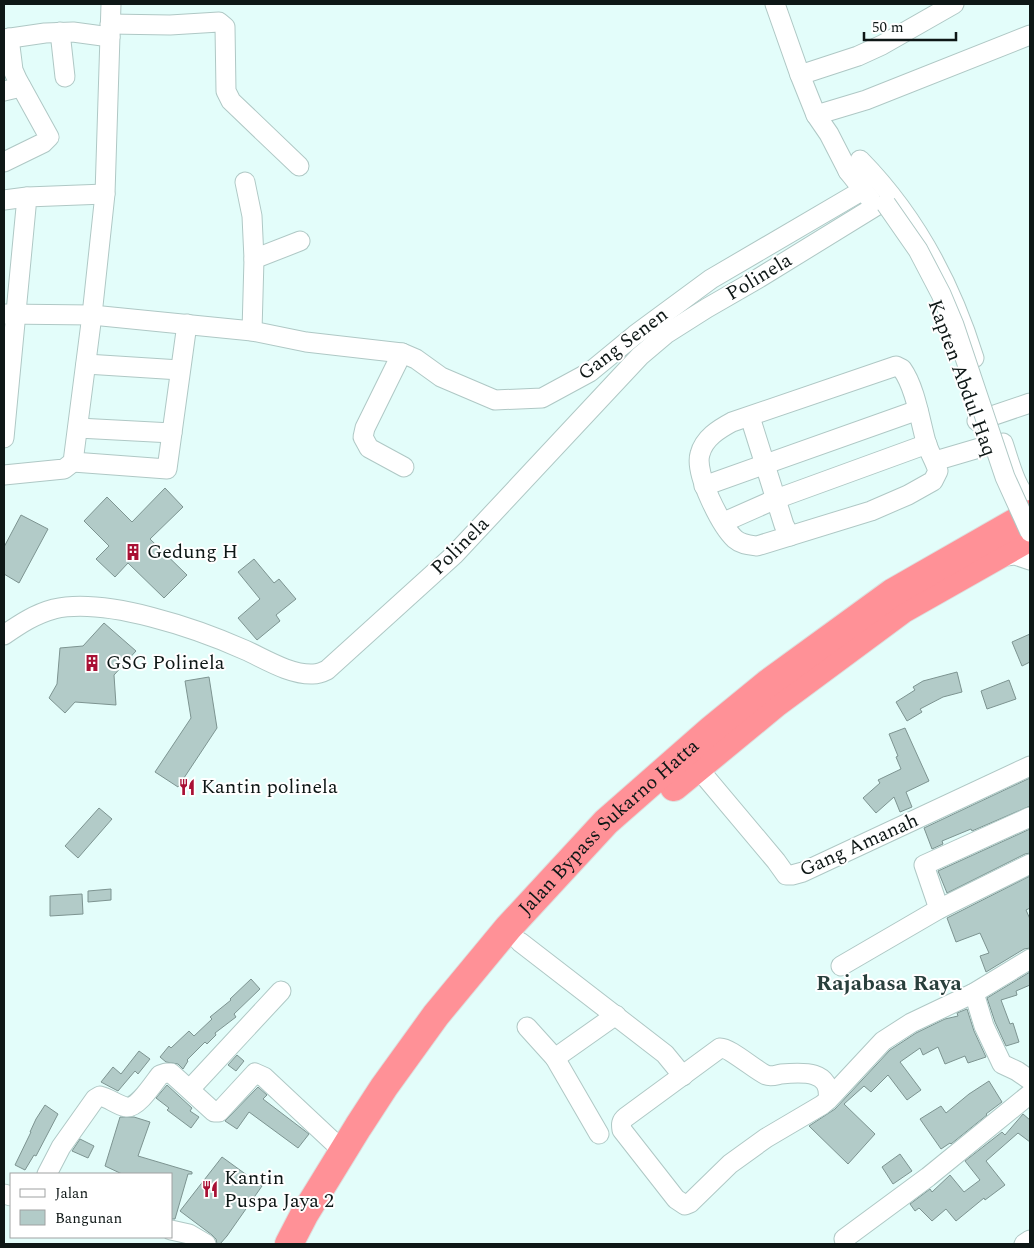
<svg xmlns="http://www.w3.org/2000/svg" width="1034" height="1248" font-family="Spectral,serif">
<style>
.building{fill:#b2cbc8;stroke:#7d9491}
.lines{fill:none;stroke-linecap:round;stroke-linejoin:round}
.minor-casing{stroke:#afc8c5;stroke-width:21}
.highway-casing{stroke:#dddfde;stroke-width:30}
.minor{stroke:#fff;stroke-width:19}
.highway{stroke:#ff9197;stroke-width:28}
.minor-bridge-casing{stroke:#afc8c5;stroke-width:21;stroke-linecap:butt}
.minor-bridge{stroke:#fff;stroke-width:19}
.labels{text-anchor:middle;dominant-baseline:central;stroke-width:4;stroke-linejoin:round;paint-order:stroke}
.street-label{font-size:20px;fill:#0e1716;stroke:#fff}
.poi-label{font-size:20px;fill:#0e1716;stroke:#fff;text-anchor:start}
.quarter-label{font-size:22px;font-weight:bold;fill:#293f3c;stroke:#fff}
</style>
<rect width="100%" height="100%" fill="#e3fdfa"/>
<g class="building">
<polygon points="165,488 183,507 150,539 187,575 164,598 128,563 115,577 96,559 109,546 84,521 107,497 132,522"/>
<polygon points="21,515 48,529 19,583 4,574 4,547"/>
<polygon points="254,559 274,583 279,579 296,599 276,615 280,621 257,640 238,618 260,599 238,572"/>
<polygon points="104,623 136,651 114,675 116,705 75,702 65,713 49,698 57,684 60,648 83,646"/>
<polygon points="1030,634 1030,662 1022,666 1012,642"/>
<polygon points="957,672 962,692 943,697 920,709 922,712 907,721 896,702 915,690 913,687 923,681"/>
<polygon points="209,677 217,728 178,787 155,772 191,718 185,681"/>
<polygon points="1009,680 1016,699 987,709 981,691"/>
<polygon points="905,728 929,781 906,792 912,807 900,812 894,797 876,813 863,798 880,783 878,780 901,769 896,757 898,756 889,734"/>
<polygon points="1030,778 1030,806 972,831 971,829 942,841 943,844 932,849 924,828"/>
<polygon points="99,808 112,819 78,858 65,846"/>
<polygon points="1030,829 1030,853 1025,854 947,893 938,871"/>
<polygon points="1030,876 1030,908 1026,910 1030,919 1030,948 1024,949 986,972 980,956 989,953 980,933 956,942 947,918"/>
<polygon points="111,889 111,900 88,902 88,891"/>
<polygon points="82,894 83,914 50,916 50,896"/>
<polygon points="1030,972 1030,985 1016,991 1017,995 1001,1000 1010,1024 1013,1023 1019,1042 1006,1046 995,1022 987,998"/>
<polygon points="251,979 260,989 234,1014 236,1017 215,1033 216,1035 207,1044 205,1042 187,1060 188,1061 183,1069 178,1064 166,1062 160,1057 169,1046 171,1048 189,1031 194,1036 212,1019 210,1017 231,1000 230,999"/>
<polygon points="967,1009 974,1031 986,1057 968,1063 965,1056 945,1064 938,1047 923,1055 920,1048 900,1062 921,1090 907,1100 888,1075 871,1092 864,1086 844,1104 875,1134 848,1164 809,1126 835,1109 890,1050 916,1033 945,1019 958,1016 957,1013"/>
<polygon points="139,1051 150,1059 138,1074 135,1071 118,1091 101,1082 113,1067 121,1074"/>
<polygon points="237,1055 244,1061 236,1071 228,1065"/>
<polygon points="989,1081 1002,1102 986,1114 987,1115 951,1144 950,1143 941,1149 920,1119 941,1106 946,1113 969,1094"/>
<polygon points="167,1085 192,1108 190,1111 199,1117 191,1128 167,1110 169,1108 156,1098"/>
<polygon points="258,1087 267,1095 263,1099 309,1134 298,1148 249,1112 237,1129 225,1121"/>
<polygon points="45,1105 58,1114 36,1156 34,1155 25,1170 15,1165 31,1132 30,1132 36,1119"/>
<polygon points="1023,1114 1030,1120 1030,1142 1018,1133 986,1161 1005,1185 985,1200 984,1198 956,1221 946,1209 932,1221 919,1208 915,1211 910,1204 930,1189 932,1192 950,1175 964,1192 980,1180 965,1161 1002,1132 1005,1135"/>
<polygon points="120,1117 134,1117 150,1122 138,1156 192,1172 192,1174 188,1174 175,1219 171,1219 171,1174 122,1174 105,1166"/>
<polygon points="80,1139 94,1146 88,1158 72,1151"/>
<polygon points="900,1154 912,1171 893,1184 882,1167"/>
<polygon points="222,1157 262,1186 227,1236 220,1244 217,1244 216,1239 212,1235 180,1211"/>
</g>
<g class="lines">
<g class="minor-casing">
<g id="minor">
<polyline points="775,4 800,75 816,115 829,134 848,171 856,178"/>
<polyline points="110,24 170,25 219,22 225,27 226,91 231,101 299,166"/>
<polyline points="60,32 65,77"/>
<polyline points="4,39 45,33 73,32 110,37"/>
<polyline points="800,75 858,56 882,45 954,4"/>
<polyline points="4,91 21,87"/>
<polyline points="816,115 866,100 1030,35"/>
<path d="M860 160C914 215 951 284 974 358"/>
<polyline points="4,162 43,143 49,137 17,79 13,70 9,38"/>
<polyline points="848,171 871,200"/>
<polyline points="245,182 252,216 254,259 252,331"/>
<polyline points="4,200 27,197"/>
<polyline points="254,259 300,241"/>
<polyline points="4,314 92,315 252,331 306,342 402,353 416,359 441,377 495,400 542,398 590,372 635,335 711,279 863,190"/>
<polyline points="402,353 365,428 363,437 369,448 404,467"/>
<polyline points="86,364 180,370"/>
<path d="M896 366 902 369C915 387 920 420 926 442 929 452 935 461 938 471L933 481 908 495 871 511 757 546C749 545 742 545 735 539 721 526 694 473 700 454 704 438 719 429 732 422Z"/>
<polyline points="750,417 784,525 790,536"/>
<polyline points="977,421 1030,403"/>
<polyline points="78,428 172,433"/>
<polyline points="4,438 27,197 105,194"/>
<path d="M1003 443C1009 460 1016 491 1030 500"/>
<polyline points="935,461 986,446"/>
<polyline points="73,462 167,469 187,324"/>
<polyline points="4,475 64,469 73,462 92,315 105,194 111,4"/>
<polyline points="704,486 918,410"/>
<polyline points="724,522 776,499 927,444"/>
<polyline points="997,557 1015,555 1030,560"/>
<path d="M4 635C20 624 35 614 54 609 106 597 198 629 245 650 265 659 290 675 313 674 318 674 323 672 327 670L454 555 640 356 666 334 707 308 759 278 876 206"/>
<polyline points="697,767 776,861 786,875 792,875 803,872 1030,766"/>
<polyline points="939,909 924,865 1030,817"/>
<polyline points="520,942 665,1054 683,1076"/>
<polyline points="841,966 939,909 1030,864"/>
<polyline points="974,993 984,1026 1002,1064 1017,1071 1030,1080"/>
<polyline points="527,1027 555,1058 599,1134"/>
<polyline points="555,1058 616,1015"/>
<polyline points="190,1089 281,991"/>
<path d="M828 1100C832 1070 803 1072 781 1074 776 1075 771 1077 766 1075 755 1070 729 1047 720 1048L626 1117C621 1121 621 1124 622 1130L676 1199 685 1205 690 1203 730 1164 766 1138 822 1105 828 1100 883 1041 911 1023 974 993 1030 959"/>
<path d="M47 1174 61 1147 95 1099 100 1096C109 1098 117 1105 126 1107 137 1109 153 1084 160 1075L166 1073H171L214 1112H219L255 1073 264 1077 343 1151"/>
<polyline points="4,1194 11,1196"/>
<polyline points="171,1230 189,1234 206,1244"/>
<polyline points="844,1239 928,1177 1030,1094"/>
<polyline points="1024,1244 1030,1240"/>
</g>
</g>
<g class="highway-casing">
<g id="highway">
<polyline points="674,787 776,703 903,609 1030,537"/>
<path id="s1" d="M289 1244 304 1215 358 1127 384 1087 436 1015 508 928 606 822 712 729 767 684 892 593 1030 514"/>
</g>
</g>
<use href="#minor" class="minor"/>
<use href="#highway" class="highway"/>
<g class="minor-bridge-casing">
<polyline id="minor-bridge" points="886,204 918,250 941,294 954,325 1005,477 1030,532"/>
</g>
<use href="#minor-bridge" class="minor-bridge"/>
</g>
<defs>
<g id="building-bare" transform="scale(1.35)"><path d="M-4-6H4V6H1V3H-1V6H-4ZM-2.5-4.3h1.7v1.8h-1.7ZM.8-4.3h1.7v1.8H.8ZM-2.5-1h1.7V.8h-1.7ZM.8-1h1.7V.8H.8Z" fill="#a81034" stroke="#fff" stroke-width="2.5" paint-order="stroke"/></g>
<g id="restaurant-bare" transform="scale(1.35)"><path d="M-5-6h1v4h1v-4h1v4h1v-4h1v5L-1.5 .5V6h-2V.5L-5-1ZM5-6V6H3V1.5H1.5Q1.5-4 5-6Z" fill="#a81034" stroke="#fff" stroke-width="2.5" paint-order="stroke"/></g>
</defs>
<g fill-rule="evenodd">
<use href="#building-bare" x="133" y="552"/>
<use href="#building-bare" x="92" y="663"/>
<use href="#restaurant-bare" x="187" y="787"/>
<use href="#restaurant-bare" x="210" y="1189"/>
</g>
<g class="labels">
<g class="street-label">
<text transform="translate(759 277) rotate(-31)">Polinela</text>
<text transform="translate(623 344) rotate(-37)">Gang Senen</text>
<text transform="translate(962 378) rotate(70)">Kapten Abdul Haq</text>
<text transform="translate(460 546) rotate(-45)">Polinela</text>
<text stroke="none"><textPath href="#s1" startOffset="528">Jalan Bypass Sukarno Hatta</textPath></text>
<text transform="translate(859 845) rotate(-24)">Gang Amanah</text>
</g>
<g class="poi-label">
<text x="147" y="552">Gedung H</text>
<text x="106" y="663">GSG Polinela</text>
<text x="201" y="787">Kantin polinela</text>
<text x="224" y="1178">Kantin<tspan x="224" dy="23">Puspa Jaya 2</tspan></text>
</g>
<g class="quarter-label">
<text x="889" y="983">Rajabasa Raya</text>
</g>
</g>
<rect width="1034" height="1248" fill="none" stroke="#0e1716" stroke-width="10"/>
<rect x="10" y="1173" width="162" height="65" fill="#ffffff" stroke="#9fa2a2"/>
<rect x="20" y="1189" width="25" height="8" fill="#ffffff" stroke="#9fa2a2"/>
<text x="55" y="1198" font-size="15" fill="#0e1716">Jalan</text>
<rect x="20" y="1210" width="25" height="15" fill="#b2cbc8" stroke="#9fa2a2"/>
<text x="55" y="1223" font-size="15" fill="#0e1716">Bangunan</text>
<path d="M864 32v8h92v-8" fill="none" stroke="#0e1716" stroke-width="2.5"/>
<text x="872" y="32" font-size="15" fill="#0e1716" stroke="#ffffff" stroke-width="4" paint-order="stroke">50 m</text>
</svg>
